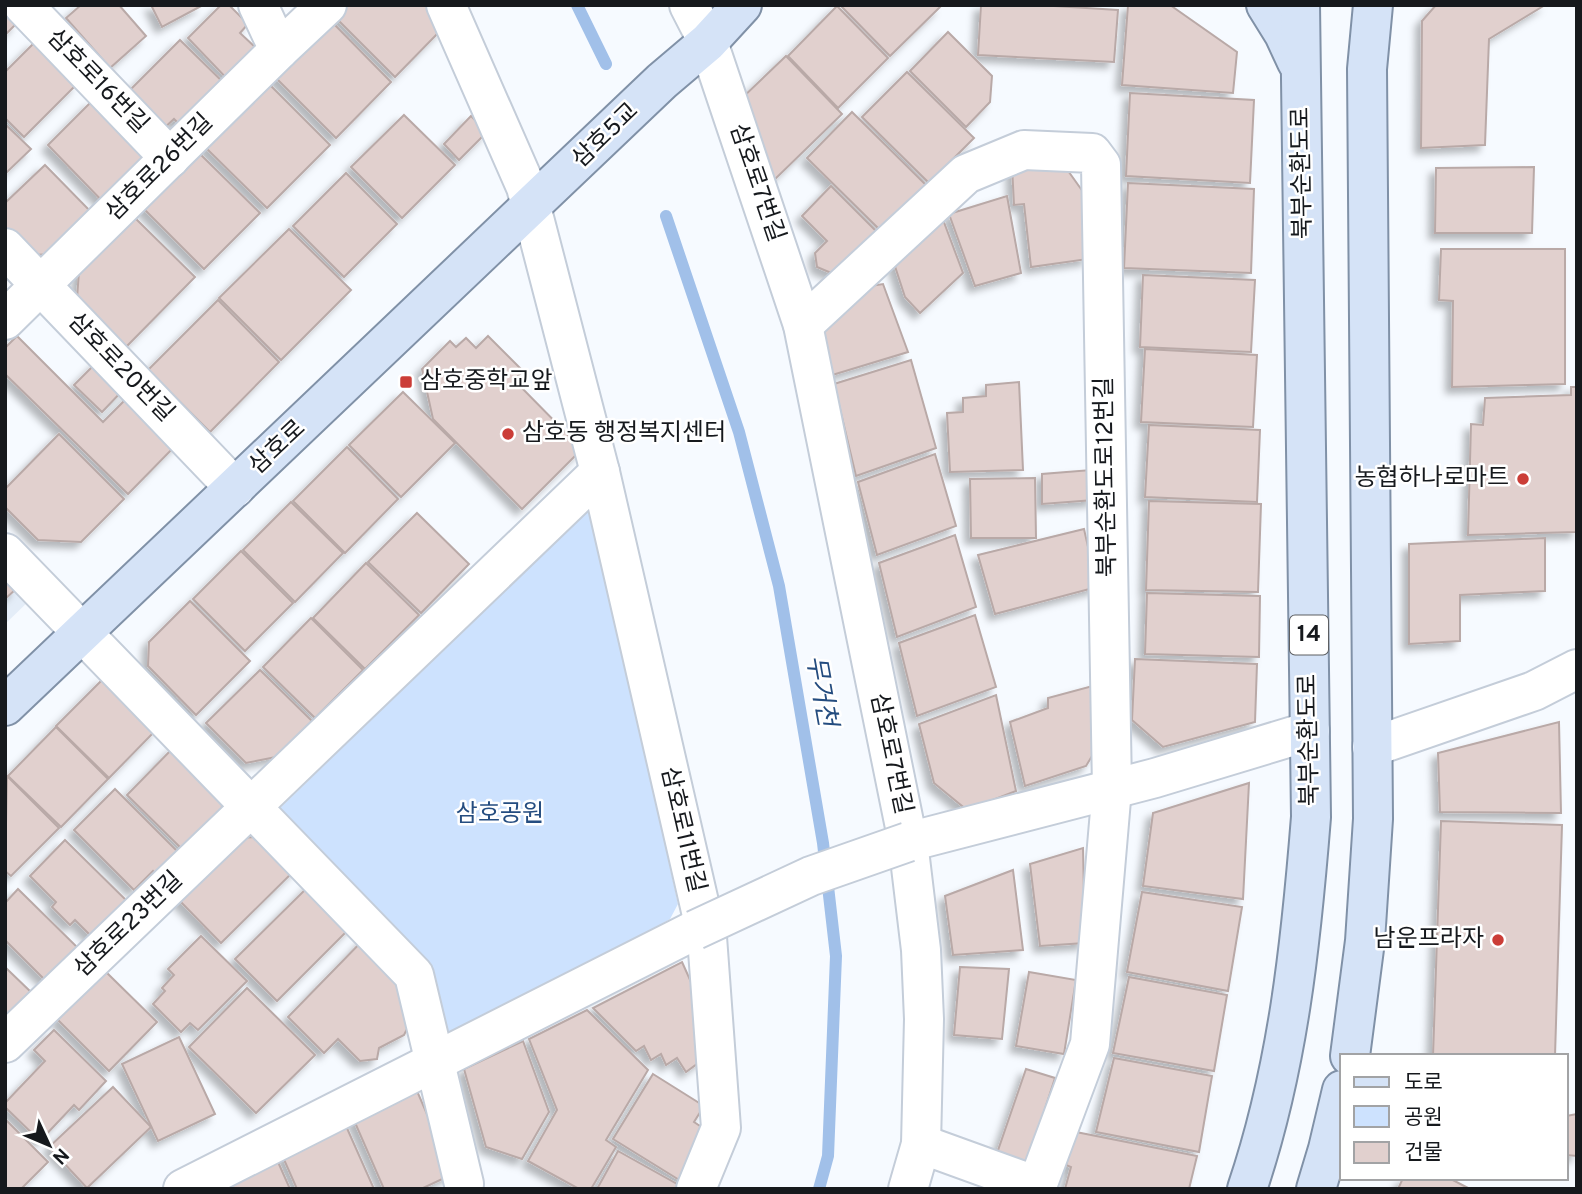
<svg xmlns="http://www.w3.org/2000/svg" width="1582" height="1194" font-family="Overpass,'Noto Sans KR',sans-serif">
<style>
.built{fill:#e4edf8}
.green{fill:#cde2fe}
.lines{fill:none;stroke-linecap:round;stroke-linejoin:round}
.stream{stroke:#a1c0e9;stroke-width:12}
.building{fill:#e1d0ce;stroke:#b9a9a7;stroke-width:2;filter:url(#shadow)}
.minor-casing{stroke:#c4cdd9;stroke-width:42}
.major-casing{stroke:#8091a7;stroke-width:42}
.minor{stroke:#fff;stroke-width:38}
.major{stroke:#d5e3f7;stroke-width:38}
.minor-bridge-casing{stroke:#c4cdd9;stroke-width:42;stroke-linecap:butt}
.minor-bridge{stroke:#fff;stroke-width:38}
.poi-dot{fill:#cb3d37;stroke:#fff;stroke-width:2.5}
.labels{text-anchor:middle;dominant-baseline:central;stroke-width:5;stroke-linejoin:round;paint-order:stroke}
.shield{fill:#fff;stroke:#5c5e61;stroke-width:2}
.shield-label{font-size:23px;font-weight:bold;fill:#16191d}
.street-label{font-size:24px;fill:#16191d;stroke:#fff}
.poi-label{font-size:24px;fill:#16191d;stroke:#fff;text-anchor:start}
.park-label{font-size:24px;fill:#254d80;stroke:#fff}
.water-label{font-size:26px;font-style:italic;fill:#244c7f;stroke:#fff}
</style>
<defs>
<filter id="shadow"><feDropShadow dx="-6" dy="6" stdDeviation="3.5" flood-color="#0004"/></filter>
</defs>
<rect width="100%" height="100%" fill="#f6faff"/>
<polygon class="built" points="5,568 33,597 5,624"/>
<polygon class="green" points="591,507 678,904 670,919 652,930 445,1037 277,811"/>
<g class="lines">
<g class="stream">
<polyline points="577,5 606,64"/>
<polyline points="666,216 739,432 779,586 823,843 836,956 828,1156 819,1189"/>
</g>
</g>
<g class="building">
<polygon points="81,5 119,5 146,36 110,68 66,18"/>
<polygon points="151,5 203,5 162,27"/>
<polygon points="221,5 229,5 248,24 240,33 256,48 232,84 188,38"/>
<polygon points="347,5 431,5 442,29 395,77 335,17"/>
<polygon points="840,5 939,5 940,7 890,56"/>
<polygon points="981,5 1038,5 1118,10 1114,62 978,55"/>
<polygon points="1128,5 1170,5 1237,52 1233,93 1122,85"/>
<polygon points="1436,5 1545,5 1489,39 1485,145 1421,148 1422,21"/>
<polygon points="837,6 888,58 838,108 788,56"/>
<polygon points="5,10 17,23 5,35"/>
<polygon points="330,20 391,82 336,138 274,76"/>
<polygon points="948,32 992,76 990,102 966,127 910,71"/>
<polygon points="180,40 229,88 186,131 174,119 162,130 126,94"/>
<polygon points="35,42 77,84 24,137 5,118 5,72"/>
<polygon points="786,56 842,114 771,183 741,99"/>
<polygon points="907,72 974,138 929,183 862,117"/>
<polygon points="268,83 330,145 267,208 205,147"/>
<polygon points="1130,93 1254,100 1250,183 1126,176"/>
<polygon points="92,101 142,153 138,178 108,207 48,145"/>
<polygon points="852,112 926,185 881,231 807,158"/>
<polygon points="404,115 455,165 402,218 351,167"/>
<polygon points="471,116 487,132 459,160 444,144"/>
<polygon points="5,124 31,149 5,174"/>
<polygon points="198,152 260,213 204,269 142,207"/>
<polygon points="45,165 97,218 59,254 30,255 5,230 5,203"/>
<polygon points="1012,166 1066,168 1086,196 1088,259 1031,267 1024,204 1014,205"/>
<polygon points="1534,167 1532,233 1435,233 1436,168"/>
<polygon points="346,173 397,224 344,277 293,226"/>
<polygon points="1128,183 1254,189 1251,273 1124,268"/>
<polygon points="831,186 878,233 836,275 817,267 815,253 827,241 802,216"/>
<polygon points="1007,196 1021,273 975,286 949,214"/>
<polygon points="939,209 963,273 920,313 905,297 891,254"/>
<polygon points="133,216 195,277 126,347 77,299 79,271"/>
<polygon points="289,229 351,290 281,360 219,298"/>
<polygon points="1441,249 1565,249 1565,384 1452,387 1453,301 1439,300"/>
<polygon points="1143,275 1255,280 1251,352 1140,347"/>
<polygon points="883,284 908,352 829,376 820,337 852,289"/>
<polygon points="218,300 279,362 210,432 148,370"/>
<polygon points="17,336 103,422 133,392 181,440 128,494 5,374 5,348"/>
<polygon points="488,336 523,371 514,380 582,449 522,509 433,419 422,369 450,341 456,347 466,338 476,348"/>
<polygon points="1145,349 1257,355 1253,427 1141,422"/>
<polygon points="99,360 126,387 102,412 74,385"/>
<polygon points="911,360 936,448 856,476 834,384"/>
<polygon points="1019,382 1023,470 950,472 947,413 963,412 963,398 986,396 986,385"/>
<polygon points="1571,387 1577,387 1577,532 1468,535 1471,424 1483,425 1485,398 1571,395"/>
<polygon points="403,392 455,443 401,497 349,445"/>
<polygon points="1149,425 1260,430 1257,502 1145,497"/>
<polygon points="59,434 124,499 81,542 38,540 5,507 5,489"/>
<polygon points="347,447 398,499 345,553 293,501"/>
<polygon points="935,454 956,526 877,555 858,482"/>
<polygon points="1091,470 1094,500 1042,504 1042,474"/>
<polygon points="1035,478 1036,538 971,538 970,479"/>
<polygon points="1149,501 1261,504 1258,592 1146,590"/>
<polygon points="291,502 343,553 295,602 243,550"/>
<polygon points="417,513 469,564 421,613 368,562"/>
<polygon points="1084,529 1097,587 995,614 978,555"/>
<polygon points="955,535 976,607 897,637 879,563"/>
<polygon points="1545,538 1545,591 1460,595 1460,641 1409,644 1409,544"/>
<polygon points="241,551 293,603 245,651 193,599"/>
<polygon points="366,563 419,615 365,669 313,618"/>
<polygon points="5,579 16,589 5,599"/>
<polygon points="1147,593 1260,596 1259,657 1145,654"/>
<polygon points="190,601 250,661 196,715 148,666 149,642"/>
<polygon points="975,615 996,687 917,716 899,643"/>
<polygon points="311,618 363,670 315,718 263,667"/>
<polygon points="1135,659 1257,664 1255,722 1163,747 1132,720"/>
<polygon points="260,670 312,721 276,757 246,763 206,723"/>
<polygon points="104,678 157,729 109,778 56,726"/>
<polygon points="1100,684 1104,736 1086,766 1025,786 1010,722 1048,708 1048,698"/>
<polygon points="996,695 1016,791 967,810 934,783 919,724"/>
<polygon points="1559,722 1561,813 1440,812 1438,753"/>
<polygon points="56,727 108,779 61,827 8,776"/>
<polygon points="175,746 223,794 221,817 186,853 127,795"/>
<polygon points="7,776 59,828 11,876 5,871"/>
<polygon points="1249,783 1243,899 1143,886 1153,813"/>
<polygon points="115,789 182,856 160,878 153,871 134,890 74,830"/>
<polygon points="1441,821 1562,825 1555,1056 1433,1056"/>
<polygon points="273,836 301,864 221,943 177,898 238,838"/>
<polygon points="65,840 131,905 96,941 75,920 70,925 52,907 56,902 30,876"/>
<polygon points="1083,848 1085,943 1040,946 1030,864"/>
<polygon points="1013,870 1023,950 953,955 945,896"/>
<polygon points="315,880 356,922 277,1001 235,959"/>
<polygon points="18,889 81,951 49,984 5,940 5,903"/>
<polygon points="1142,892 1242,907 1228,991 1127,972"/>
<polygon points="368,935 400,967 414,1015 404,1035 379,1048 377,1059 360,1061 338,1039 324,1053 288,1017"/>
<polygon points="201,936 247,981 198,1030 190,1023 181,1032 153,1004 165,991 162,988 174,975 168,969"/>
<polygon points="682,962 705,1013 705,1058 686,1072 677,1058 666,1065 661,1054 651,1060 644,1046 636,1051 593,1008"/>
<polygon points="5,967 35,996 5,1019"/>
<polygon points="960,967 1009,969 1002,1039 954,1035"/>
<polygon points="104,970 157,1022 109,1071 57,1019"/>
<polygon points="1029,972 1076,980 1064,1054 1016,1046"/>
<polygon points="1129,977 1227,995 1214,1071 1113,1053"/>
<polygon points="247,988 315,1055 256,1113 189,1047"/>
<polygon points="587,1010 648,1070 606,1140 616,1147 591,1189 579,1189 528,1161 557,1110 529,1039"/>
<polygon points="54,1030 106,1081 79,1110 74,1105 40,1141 5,1107 5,1103 45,1061 34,1050"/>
<polygon points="179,1037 215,1114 158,1141 122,1064"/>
<polygon points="523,1041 549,1112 522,1159 486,1147 464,1069"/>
<polygon points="1114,1058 1212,1076 1199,1152 1096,1132"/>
<polygon points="1026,1069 1055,1078 1028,1161 1010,1170 994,1162"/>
<polygon points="653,1074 704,1106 694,1122 703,1128 689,1186 613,1139"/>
<polygon points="113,1087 151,1127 87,1188 49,1147"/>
<polygon points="417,1091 453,1174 421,1189 384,1189 353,1118"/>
<polygon points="1577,1114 1577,1156 1566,1155 1566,1116"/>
<polygon points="5,1119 48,1162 21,1189 5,1189"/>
<polygon points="346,1126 374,1189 297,1189 282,1155"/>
<polygon points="1076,1132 1197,1156 1189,1189 1065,1189 1071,1167 1066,1165"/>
<polygon points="618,1151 686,1189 597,1189"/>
<polygon points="278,1162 290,1189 219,1189"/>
<polygon points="1403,1178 1449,1178 1470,1189 1398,1189"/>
</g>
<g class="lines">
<g class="minor-casing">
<g id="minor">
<polyline points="23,5 170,158"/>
<polyline points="446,5 526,187 600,472 707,937 721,1128 696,1189"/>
<polyline points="689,5 708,42 803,325 908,842 921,950 924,1019 921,1144 908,1189"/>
<polyline points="279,50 327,5"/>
<polyline points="5,248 235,488"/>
<polyline points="5,320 279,50 258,5"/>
<polyline points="803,325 966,174 1024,150 1092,153 1101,165 1112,788 1090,1044 1037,1186 921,1144"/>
<polyline points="5,553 414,975 464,1184"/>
<polyline points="1372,747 1534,691 1577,669"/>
<polyline points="908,842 1155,778 1310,731"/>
<polyline points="5,1043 600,472"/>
<polyline points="183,1189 695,930"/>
</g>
</g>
<g class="major-casing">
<g id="major">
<polyline points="1266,5 1284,34 1297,62"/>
<polyline points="5,706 662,81 708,42 742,5"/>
<polyline points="1350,1056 1365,941 1373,819 1367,69 1373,5"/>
<path d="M1247 1189C1288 1068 1301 943 1311 817L1300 5"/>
<polyline points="1316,1189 1328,1149 1342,1090"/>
</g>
</g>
<use href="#minor" class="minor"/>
<use href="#major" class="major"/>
<g class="minor-bridge-casing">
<polyline id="minor-bridge" points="695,930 811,876 908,842"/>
</g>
<use href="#minor-bridge" class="minor-bridge"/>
</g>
<g class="poi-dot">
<rect x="399" y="375" width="14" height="14" rx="3.5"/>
<circle cx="508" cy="434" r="7"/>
<circle cx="1523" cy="479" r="7"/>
<circle cx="1498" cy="940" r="7"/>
</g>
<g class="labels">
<rect class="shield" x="1290" y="615.5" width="38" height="39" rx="5"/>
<g class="shield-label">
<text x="1309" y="635">14</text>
</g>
<g class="street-label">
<text transform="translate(97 82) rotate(46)">삼호로16번길</text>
<text transform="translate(606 136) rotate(-44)">삼호5교</text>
<text transform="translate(160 168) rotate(-45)">삼호로26번길</text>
<text transform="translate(1303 173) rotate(-91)">북부순환도로</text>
<text transform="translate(756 183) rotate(71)">삼호로7번길</text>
<text transform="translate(120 368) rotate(46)">삼호로20번길</text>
<text transform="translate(278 448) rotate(-43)">삼호로</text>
<text transform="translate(1107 477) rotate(-91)">북부순환도로12번길</text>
<text transform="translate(1310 740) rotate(-91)">북부순환도로</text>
<text transform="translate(890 754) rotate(78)">삼호로7번길</text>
<text transform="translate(682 830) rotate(77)">삼호로11번길</text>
<text transform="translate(129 925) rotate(-44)">삼호로23번길</text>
</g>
<g class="poi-label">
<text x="420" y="382">삼호중학교앞</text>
<text x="522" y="434">삼호동 행정복지센터</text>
<text x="1509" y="479" text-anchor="end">농협하나로마트</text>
<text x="1484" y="940" text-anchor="end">남운프라자</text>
</g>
<g class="park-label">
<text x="500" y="815">삼호공원</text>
</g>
<g class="water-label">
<text transform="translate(820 691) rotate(80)">무거천</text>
</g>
</g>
<rect width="1582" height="1194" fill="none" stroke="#16191d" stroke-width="14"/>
<rect x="1340" y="1054" width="228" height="126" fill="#ffffff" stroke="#a2a3a5" stroke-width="2"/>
<rect x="1354" y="1077" width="35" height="10" fill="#d5e3f7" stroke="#a2a3a5" stroke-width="2"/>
<text x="1404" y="1089" font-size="21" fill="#16191d">도로</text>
<rect x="1354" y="1106" width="35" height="21" fill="#cde2fe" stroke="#a2a3a5" stroke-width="2"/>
<text x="1404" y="1124" font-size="21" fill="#16191d">공원</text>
<rect x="1354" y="1142" width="35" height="21" fill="#e1d0ce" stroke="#a2a3a5" stroke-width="2"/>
<text x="1404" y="1159" font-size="21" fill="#16191d">건물</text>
<g transform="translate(49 1145) rotate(134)" stroke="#ffffff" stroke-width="5" paint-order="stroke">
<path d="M0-5L12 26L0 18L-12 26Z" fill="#16191d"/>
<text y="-10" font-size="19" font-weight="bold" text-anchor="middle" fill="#16191d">N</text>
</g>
</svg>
